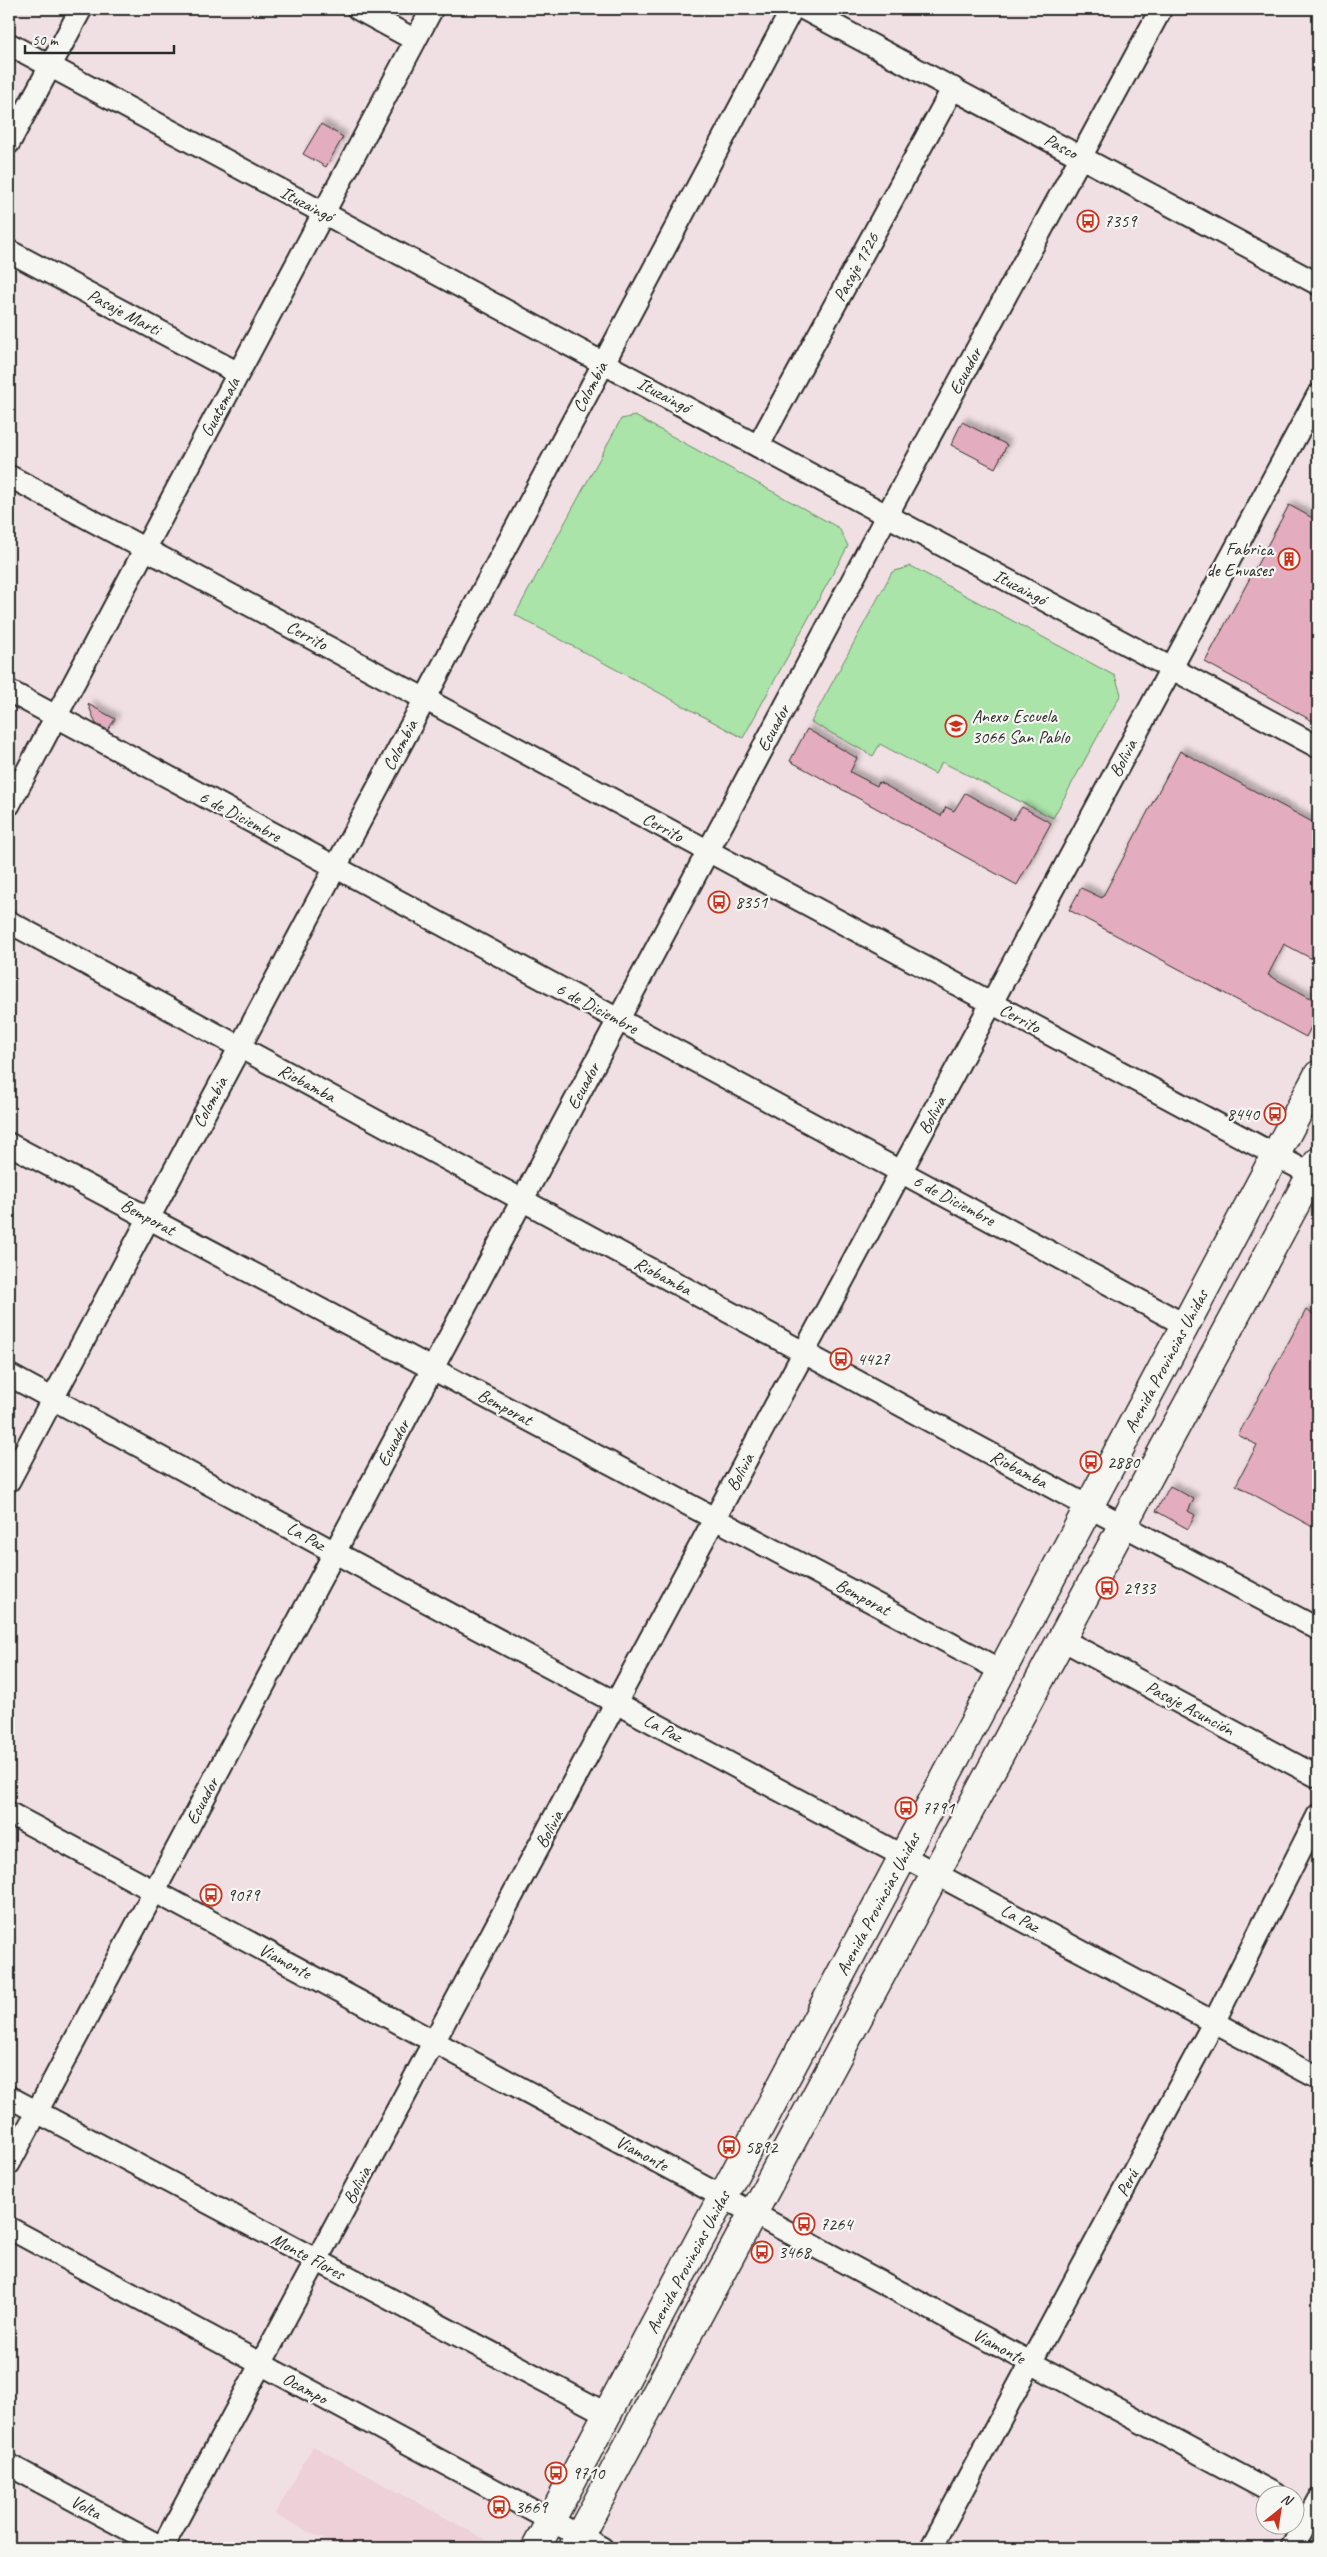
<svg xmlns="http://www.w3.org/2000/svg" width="1327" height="2557" font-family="Caveat,sans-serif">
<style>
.built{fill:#edd0d8}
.green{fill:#aae4a8;stroke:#6a886a}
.building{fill:#e4acbf;stroke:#2b2b2b;filter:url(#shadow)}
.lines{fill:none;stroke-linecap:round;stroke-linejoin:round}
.minor-casing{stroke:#2b2b2b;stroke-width:25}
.secondary-casing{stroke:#2b2b2b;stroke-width:31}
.minor{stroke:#f6f6f2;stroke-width:21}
.secondary{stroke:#f6f6f2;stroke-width:28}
.labels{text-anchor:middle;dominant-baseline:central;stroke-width:4.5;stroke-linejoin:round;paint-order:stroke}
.street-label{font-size:18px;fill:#2b2b2b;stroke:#f6f6f2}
.poi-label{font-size:18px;fill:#2b2b2b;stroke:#f6f6f2;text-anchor:start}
</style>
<defs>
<filter id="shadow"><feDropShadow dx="4.5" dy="-4.5" stdDeviation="2.5" flood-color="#0004"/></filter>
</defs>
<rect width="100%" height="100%" fill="#f1e0e3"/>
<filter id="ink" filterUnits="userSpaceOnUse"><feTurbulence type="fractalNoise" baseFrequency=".02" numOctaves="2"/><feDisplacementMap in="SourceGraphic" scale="10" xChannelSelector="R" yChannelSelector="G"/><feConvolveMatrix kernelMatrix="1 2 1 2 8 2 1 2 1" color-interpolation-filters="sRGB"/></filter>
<g filter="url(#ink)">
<polygon class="built" points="313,2446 490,2542 487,2548 339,2548 275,2514"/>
<g class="green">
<polygon points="635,416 839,528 848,546 743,738 515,615 621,419"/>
<polygon points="911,566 1115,676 1121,694 1053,818 942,762 935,774 880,744 873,756 811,722 892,572"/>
</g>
<g class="building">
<polygon points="321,124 343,137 326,167 303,154"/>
<polygon points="962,422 1007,445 995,468 951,445"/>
<polygon points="1289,505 1318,521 1318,724 1205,662"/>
<polygon points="88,704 115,719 108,730 96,724"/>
<polygon points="807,729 857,758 850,772 877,786 879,782 941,816 946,807 954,811 965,793 1013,820 1022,807 1051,823 1017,885 790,761"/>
<polygon points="1180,751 1318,825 1318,962 1284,944 1268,975 1318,1002 1318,1013 1306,1037 1069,910 1081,888 1102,898"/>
<polygon points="1306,1310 1318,1317 1318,1530 1236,1485 1257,1445 1238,1435"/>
<polygon points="1170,1486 1194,1499 1188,1511 1195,1515 1188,1529 1156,1511"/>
</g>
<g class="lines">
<g class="minor-casing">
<g id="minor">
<polyline points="358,9 415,40"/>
<polyline points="804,9 1318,284"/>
<polyline points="9,44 1318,747"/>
<polyline points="9,143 81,9"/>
<polyline points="9,251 238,373"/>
<polyline points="758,446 953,88"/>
<polyline points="9,476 1318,1178"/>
<polyline points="9,691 1185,1325"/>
<polyline points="9,805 432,9"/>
<polyline points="9,922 1089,1507 1318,1629"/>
<polyline points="9,1144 1002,1671"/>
<polyline points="9,1375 334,1552 1318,2078"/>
<polyline points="9,1481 792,9"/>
<polyline points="1061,1639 1318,1777"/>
<polyline points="9,1813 1275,2494"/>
<polyline points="9,2097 607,2414"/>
<polyline points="9,2164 887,515 1161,9"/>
<polyline points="9,2228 602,2548"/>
<polyline points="9,2465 163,2548"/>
<polyline points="162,2548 1318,395"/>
<polyline points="931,2548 1214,2022 1318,1815"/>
<polyline points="1292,2548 1318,2500"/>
</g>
</g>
<g class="secondary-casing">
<g id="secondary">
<polyline points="536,2548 1318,1075"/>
<polyline points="573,2548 1318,1162"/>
</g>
</g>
<use href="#minor" class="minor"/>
<use href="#secondary" class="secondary"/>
</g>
</g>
<defs>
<g id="bus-ring" transform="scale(1.125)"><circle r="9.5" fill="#f6f6f2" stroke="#c8321e" stroke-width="1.5"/><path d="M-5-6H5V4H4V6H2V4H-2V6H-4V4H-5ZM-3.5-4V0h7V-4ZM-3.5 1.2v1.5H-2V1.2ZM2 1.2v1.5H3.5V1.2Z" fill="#c8321e"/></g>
<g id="building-ring" transform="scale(1.125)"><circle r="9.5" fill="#f6f6f2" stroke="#c8321e" stroke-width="1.5"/><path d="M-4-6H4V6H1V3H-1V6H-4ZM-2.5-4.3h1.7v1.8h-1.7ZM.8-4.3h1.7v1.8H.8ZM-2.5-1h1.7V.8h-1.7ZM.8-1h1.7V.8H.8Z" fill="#c8321e"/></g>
<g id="school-ring" transform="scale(1.125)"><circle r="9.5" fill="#f6f6f2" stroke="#c8321e" stroke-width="1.5"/><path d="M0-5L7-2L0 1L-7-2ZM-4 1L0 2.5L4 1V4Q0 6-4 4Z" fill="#c8321e"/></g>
</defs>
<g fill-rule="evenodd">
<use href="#bus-ring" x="1088" y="221"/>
<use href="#building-ring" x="1289" y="559"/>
<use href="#school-ring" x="956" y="726"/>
<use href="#bus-ring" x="719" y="902"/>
<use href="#bus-ring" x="1275" y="1114"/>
<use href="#bus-ring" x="841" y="1359"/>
<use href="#bus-ring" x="1091" y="1462"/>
<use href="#bus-ring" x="1107" y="1588"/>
<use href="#bus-ring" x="906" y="1808"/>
<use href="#bus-ring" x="211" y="1895"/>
<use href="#bus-ring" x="729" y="2147"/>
<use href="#bus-ring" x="804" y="2224"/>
<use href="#bus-ring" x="762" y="2252"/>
<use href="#bus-ring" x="556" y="2473"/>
<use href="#bus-ring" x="499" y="2507"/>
</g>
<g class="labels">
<g class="street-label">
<text transform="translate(1061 146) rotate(28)">Pasco</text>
<text transform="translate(307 204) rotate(28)">Ituzaingó</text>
<text transform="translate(856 267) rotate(-61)">Pasaje 1726</text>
<text transform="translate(124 312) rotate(28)">Pasaje Marti</text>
<text transform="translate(965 371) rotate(-62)">Ecuador</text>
<text transform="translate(590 387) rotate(-62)">Colombia</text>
<text transform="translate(664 395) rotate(28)">Ituzaingó</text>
<text transform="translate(220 407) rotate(-62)">Guatemala</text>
<text transform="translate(1020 587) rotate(28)">Ituzaingó</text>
<text transform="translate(307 635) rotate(28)">Cerrito</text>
<text transform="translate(773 728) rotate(-62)">Ecuador</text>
<text transform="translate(400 745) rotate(-62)">Colombia</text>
<text transform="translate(1123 758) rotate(-62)">Bolivia</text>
<text transform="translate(240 816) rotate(28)">6 de Diciembre</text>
<text transform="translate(663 827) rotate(28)">Cerrito</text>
<text transform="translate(597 1008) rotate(28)">6 de Diciembre</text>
<text transform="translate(1020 1018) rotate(28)">Cerrito</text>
<text transform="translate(307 1083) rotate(28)">Riobamba</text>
<text transform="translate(583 1086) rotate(-62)">Ecuador</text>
<text transform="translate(210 1102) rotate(-62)">Colombia</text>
<text transform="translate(932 1115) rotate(-62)">Bolivia</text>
<text transform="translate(954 1200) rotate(28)">6 de Diciembre</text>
<text transform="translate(148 1217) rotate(28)">Bemporat</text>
<text transform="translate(663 1276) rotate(28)">Riobamba</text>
<text transform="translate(1166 1361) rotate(-62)">Avenida Provincias Unidas</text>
<text transform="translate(505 1407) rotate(28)">Bemporat</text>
<text transform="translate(393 1443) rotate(-62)">Ecuador</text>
<text transform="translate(1019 1469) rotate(28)">Riobamba</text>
<text transform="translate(740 1472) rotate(-62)">Bolivia</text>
<text transform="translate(306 1536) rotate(29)">La Paz</text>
<text transform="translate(863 1597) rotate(28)">Bemporat</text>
<text transform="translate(1190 1708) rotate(28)">Pasaje Asunción</text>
<text transform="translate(663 1728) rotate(28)">La Paz</text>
<text transform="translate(202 1801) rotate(-62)">Ecuador</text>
<text transform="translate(549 1829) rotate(-62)">Bolivia</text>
<text transform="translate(878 1904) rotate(-62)">Avenida Provincias Unidas</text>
<text transform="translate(1020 1918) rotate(28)">La Paz</text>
<text transform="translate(285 1961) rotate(28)">Viamonte</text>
<text transform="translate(642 2153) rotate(28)">Viamonte</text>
<text transform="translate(1127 2183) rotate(-62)">Perú</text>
<text transform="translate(357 2185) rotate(-62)">Bolivia</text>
<text transform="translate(308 2256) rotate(28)">Monte Flores</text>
<text transform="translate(688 2262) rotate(-62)">Avenida Provincias Unidas</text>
<text transform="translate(999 2346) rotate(28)">Viamonte</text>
<text transform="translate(305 2388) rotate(28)">Ocampo</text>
<text transform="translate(86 2507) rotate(28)">Volta</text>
</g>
<g class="poi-label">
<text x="1104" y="221">7359</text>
<text x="1273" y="549" text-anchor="end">Fabrica<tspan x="1273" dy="21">de Envases</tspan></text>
<text x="972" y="716">Anexo Escuela<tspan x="972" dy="21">3066 San Pablo</tspan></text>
<text x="735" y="902">8351</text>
<text x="1259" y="1114" text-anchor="end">8440</text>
<text x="857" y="1359">4427</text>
<text x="1107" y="1462">2880</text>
<text x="1123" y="1588">2933</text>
<text x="922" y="1808">7791</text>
<text x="227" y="1895">9079</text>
<text x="745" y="2147">5892</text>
<text x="820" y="2224">7264</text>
<text x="778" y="2252">3468</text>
<text x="572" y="2473">9710</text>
<text x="515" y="2507">3669</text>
</g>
</g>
<rect width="1327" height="2557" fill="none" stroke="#f6f6f2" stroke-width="30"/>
<rect x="15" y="15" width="1297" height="2527" fill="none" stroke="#2b2b2b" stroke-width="2" filter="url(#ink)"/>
<g transform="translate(1280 2510) rotate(30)"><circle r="24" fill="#f6f6f2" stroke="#a5a5a2"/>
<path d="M0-4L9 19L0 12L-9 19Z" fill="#c8321e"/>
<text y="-8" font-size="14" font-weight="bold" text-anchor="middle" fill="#2b2b2b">N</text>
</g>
<path d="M25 45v8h149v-8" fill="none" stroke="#2b2b2b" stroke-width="2.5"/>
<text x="32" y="45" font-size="15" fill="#2b2b2b" stroke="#f6f6f2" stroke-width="4" paint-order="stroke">50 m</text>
</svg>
